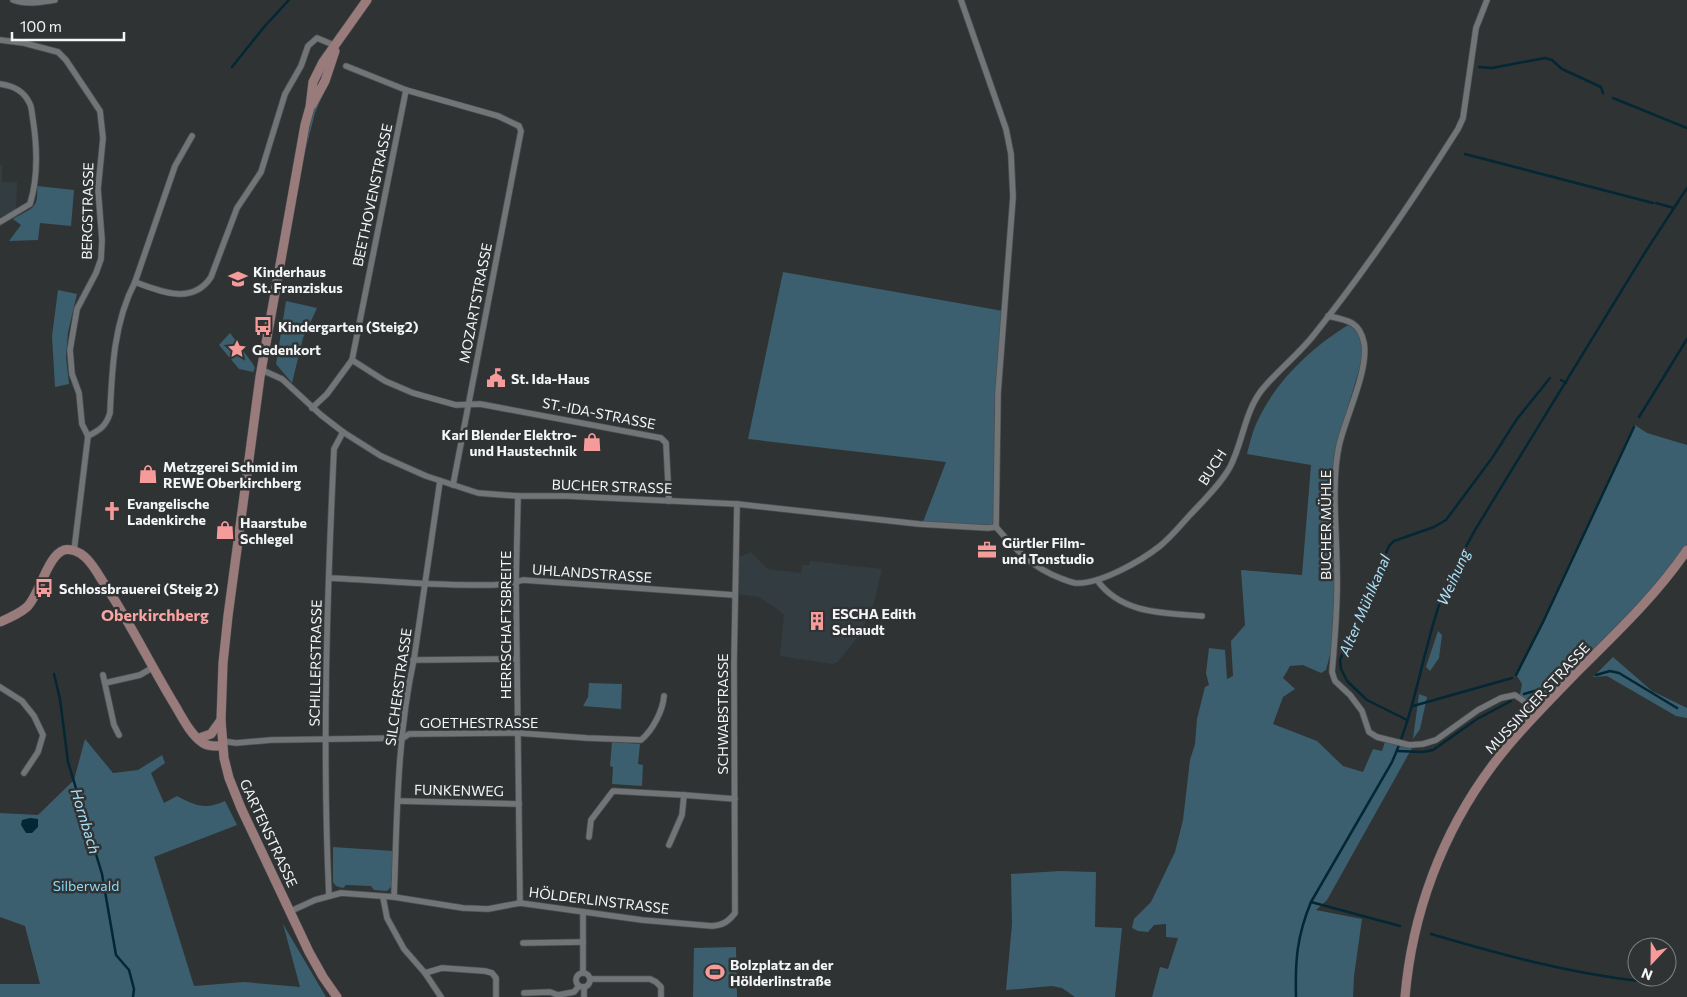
<svg xmlns="http://www.w3.org/2000/svg" width="1687" height="997" font-family="Commissioner,sans-serif">
<style>
.built{fill:#333d41}
.green{fill:#3b5f6e}
.water{fill:#032734}
.lines{fill:none;stroke-linecap:round;stroke-linejoin:round}
.stream{stroke:#032734;stroke-width:2.5}
.street-casing{stroke:#4d4f50;stroke-width:7}
.secondary-casing{stroke:#4d4f50;stroke-width:10}
.street{stroke:#727577;stroke-width:5.5}
.secondary{stroke:#997b7c;stroke-width:9}
.labels{text-anchor:middle;dominant-baseline:central;stroke-width:5;stroke-linejoin:round;paint-order:stroke}
.street-label{font-size:14px;fill:#f3f5f6;stroke:#303334}
.poi-label{font-size:14px;font-weight:bold;fill:#f3f5f6;stroke:#303334;text-anchor:start}
.park-label{font-size:14px;fill:#8dd8f7;stroke:#303334}
.water-label{font-size:15px;font-style:italic;fill:#abe2f9;stroke:#303334}
.quarter-label{font-size:16px;font-weight:bold;fill:#f9a5a3;stroke:#303334}
</style>
<rect width="100%" height="100%" fill="#303334"/>
<g class="built">
<polygon points="0,165 2,165 2,182 17,182 16,210 0,217"/>
<polygon points="751,552 768,569 801,573 802,565 809,565 810,561 882,569 873,607 860,634 838,662 833,664 780,656 784,615 779,610 759,597 738,594 739,557"/>
</g>
<g class="green">
<polygon points="323,89 325,90 315,113 305,152 313,109"/>
<path d="M37 186 74 190 71 226 40 223 38 240 9 241 21 225 13 219C31 208 39 210 37 186Z"/>
<polygon points="783,272 1003,311 994,415 996,519 991,526 923,522 946,462 748,439"/>
<polygon points="58,290 77,294 68,332 66,357 69,384 55,387 52,336"/>
<polygon points="286,301 317,308 303,338 292,383 276,364"/>
<path d="M1348 325C1365 334 1362 345 1361 363L1339 437 1334 604 1331 651 1326 670 1321 673 1303 665 1290 666 1283 678 1295 689 1283 697 1273 724 1317 741 1343 766 1363 772 1373 749 1382 751 1385 742 1412 748 1327 900 1316 910 1362 919 1354 976 1353 997H1152L1160 967 1168 969 1178 938 1166 937V924L1154 925 1148 932 1138 931 1132 928 1134 919 1151 902 1175 852 1183 820 1190 760 1195 744 1197 719 1205 687 1209 685 1206 673 1209 648 1225 650 1227 679 1233 676 1231 641 1245 625 1241 570 1302 575 1311 465 1247 454C1250 442 1253 429 1259 418 1278 379 1311 348 1348 325Z"/>
<polygon points="230,333 253,364 255,368 253,372 239,369 219,345"/>
<path d="M1635 425 1647 433 1687 445V544L1676 560 1629 615 1545 700C1534 705 1528 702 1520 695L1522 684 1517 676 1544 622Z"/>
<polygon points="1438,631 1442,635 1439,658 1430,671 1426,667"/>
<polygon points="1613,657 1652,691 1687,708 1687,718 1676,716 1607,676 1593,677"/>
<polygon points="589,683 622,684 621,709 583,706 588,697"/>
<polygon points="1419,694 1427,697 1420,729 1413,739"/>
<path d="M85 739 113 773 138 770 162 755 165 763 151 773 164 803 177 796C196 806 205 810 225 801L237 825 154 857 194 986 244 982 300 987 283 924 326 997H0V984H40L25 926 0 917V813L38 815 74 780Z"/>
<polygon points="612,742 640,744 638,764 643,765 642,786 612,784 613,767 610,766"/>
<polygon points="333,847 393,851 391,887 387,891 374,890 371,886 346,885 343,888 336,886 333,882"/>
<polygon points="1060,871 1096,872 1095,927 1122,928 1115,997 1075,997 1062,988 1052,986 1006,990 1012,924 1011,874"/>
<polygon points="736,947 737,997 693,997 694,948"/>
</g>
<polygon class="water" points="30,818 38,819 38,827 32,833 26,833 21,825 22,820"/>
<g class="lines">
<g class="stream">
<polyline points="232,67 264,27 289,0"/>
<polyline points="1479,67 1492,68 1545,58 1552,60 1562,69 1601,87 1603,93"/>
<polyline points="1613,98 1687,128"/>
<polyline points="1465,154 1653,203"/>
<polyline points="1656,203 1674,208"/>
<polyline points="1561,380 1566,383"/>
<polyline points="1639,417 1687,339"/>
<polyline points="54,674 60,699 68,762 102,874 116,955 129,970 134,989 133,997"/>
<polyline points="1516,675 1543,622 1634,427"/>
<polyline points="1596,675 1610,671 1619,673 1677,708"/>
<polyline points="1524,694 1551,686"/>
<polyline points="1413,706 1512,678"/>
<polyline points="1407,720 1367,700 1347,681 1341,669 1340,660 1389,546 1394,541 1434,527 1446,520 1492,458 1517,419 1550,378"/>
<polyline points="1397,751 1423,752 1433,750 1477,719 1511,701"/>
<polyline points="1311,902 1400,926"/>
<path d="M1431 934C1499 954 1568 973 1639 981"/>
<path d="M1296 997C1295 960 1297 936 1311 902L1392 762C1415 711 1422 655 1440 602 1450 577 1462 553 1475 530L1644 254 1687 188"/>
</g>
<g class="street-casing">
<g id="street">
<path d="M13 0C27 5 41 2 55 0"/>
<polyline points="961,0 1006,129 1011,154 1013,197 998,393 996,527"/>
<polyline points="0,40 24,43 58,52 66,60 100,111 103,138 98,189 102,240 101,259 96,273 77,309 70,350 72,374 79,393 82,424 88,436"/>
<polyline points="346,66 406,90 498,116 519,126 521,131 453,485"/>
<path d="M0 84C14 86 24 91 30 104 32 108 32 115 33 120 37 146 38 178 30 204L0 222"/>
<path d="M135 282C161 292 193 305 211 277L237 208 261 172 285 94 301 66 308 46 317 38 336 46"/>
<path d="M1328 316C1348 320 1360 322 1364 343 1369 370 1345 418 1339 446 1331 483 1337 534 1337 572 1338 605 1335 638 1332 672L1335 681 1350 695 1362 711 1369 732 1377 737 1409 745 1423 744 1436 740 1478 710 1501 698 1515 695 1525 702 1538 714"/>
<polyline points="352,360 385,381 413,393 456,405 480,404 661,438 666,443 669,501"/>
<polyline points="262,370 282,379 321,415 343,432 381,456 426,476 478,493 518,496 566,496 737,504 919,524 988,528 996,527"/>
<polyline points="312,408 327,394 352,360 406,90"/>
<path d="M88 436C100 430 106 426 110 413 112 368 114 322 135 282L175 166 192 136"/>
<polyline points="518,496 516,583 520,903"/>
<path d="M996 527C1015 549 1033 568 1060 578 1065 580 1069 582 1075 583 1099 585 1141 561 1160 546 1171 537 1180 526 1189 516 1203 501 1220 485 1230 467 1243 442 1244 414 1261 391 1277 371 1297 356 1313 336 1366 270 1413 200 1458 129L1463 118 1476 28 1487 0"/>
<polyline points="74,551 88,436"/>
<path d="M329 578C376 580 423 585 470 585 488 585 506 586 523 580L734 595"/>
<path d="M1097 580C1121 614 1164 613 1202 616"/>
<polyline points="413,660 516,659"/>
<polyline points="103,675 114,725 119,735"/>
<polyline points="105,683 140,675 152,668"/>
<polyline points="0,687 22,701 34,716 43,735 38,752 24,773"/>
<path d="M222 741 236 743 271 740 403 738 409 734 518 733 587 738 641 740C653 730 663 710 664 696"/>
<polyline points="398,801 519,804"/>
<polyline points="589,837 591,820 613,791 684,795"/>
<polyline points="669,845 682,815 684,795 735,799"/>
<path d="M329 896C322 747 327 598 334 449L343 432"/>
<polyline points="383,897 387,918 404,949 425,973 441,997"/>
<path d="M394 897C397 818 397 736 414 659L440 481"/>
<path d="M291 911 315 900 341 893 394 897 463 908 488 909 520 903 642 920 712 926C723 925 728 922 735 913L734 663 737 504"/>
<polyline points="583,912 583,972"/>
<polyline points="523,943 583,942"/>
<circle cx="583" cy="980" r="7"/>
<polyline points="425,973 442,968 485,971 492,973 496,978 496,997"/>
<polyline points="591,979 650,979 656,982 661,987 661,997"/>
<polyline points="584,987 584,997"/>
<polyline points="524,993 550,992 558,995 574,992 579,986"/>
</g>
</g>
<g class="secondary-casing">
<g id="secondary">
<polyline points="312,105 325,81 335,51"/>
<path d="M0 622C9 618 19 614 27 607 40 594 47 556 64 550 70 548 80 552 85 557 94 565 100 578 107 588 132 626 152 668 176 707 183 719 191 735 203 743 209 747 215 746 222 746"/>
<polyline points="202,737 211,734 221,720"/>
<polyline points="337,997 323,977 309,952 241,808 229,778 224,758 221,720 223,663 228,616 260,377 305,125 310,107 313,82 323,62 367,0"/>
<path d="M1405 997C1412 914 1442 833 1492 766 1516 734 1545 705 1573 676 1613 636 1655 597 1687 550"/>
</g>
</g>
<use href="#street" class="street"/>
<use href="#secondary" class="secondary"/>
</g>
<defs>
<g id="school-bare" transform="scale(1.5)"><path d="M0-5L7-2L0 1L-7-2ZM-4 1L0 2.5L4 1V4Q0 6-4 4Z" fill="#f59b99" stroke="#303334" stroke-width="2.5" paint-order="stroke"/></g>
<g id="bus-bare" transform="scale(1.5)"><path d="M-5-6H5V4H4V6H2V4H-2V6H-4V4H-5ZM-3.5-4V0h7V-4ZM-3.5 1.2v1.5H-2V1.2ZM2 1.2v1.5H3.5V1.2Z" fill="#f59b99" stroke="#303334" stroke-width="2.5" paint-order="stroke"/></g>
<g id="sight-bare" transform="scale(1.5)"><path d="M0-6L1.8-2.2L6-1.7L2.9 1.2L3.7 5.4L0 3.3L-3.7 5.4L-2.9 1.2L-6-1.7L-1.8-2.2Z" fill="#f59b99" stroke="#303334" stroke-width="2.5" paint-order="stroke"/></g>
<g id="civic-bare" transform="scale(1.5)"><path d="M-.6-6.5H3V-4.5H.6V-3L4-1V1h2V6H-6V1h2V-1L-.6-3ZM-1.2 2.5V6h2.4V2.5Z" fill="#f59b99" stroke="#303334" stroke-width="2.5" paint-order="stroke"/></g>
<g id="shop-bare" transform="scale(1.5)"><path d="M-5-2.5h2.3a2.7 3.5 0 0 1 5.4 0H5L5.5 6h-11ZM-1.5-2.5h3a1.5 2.3 0 0 0-3 0Z" fill="#f59b99" stroke="#303334" stroke-width="2.5" paint-order="stroke"/></g>
<g id="church-bare" transform="scale(1.5)"><path d="M-1.2-6h2.4v3.5h3.3v2.4h-3.3V6h-2.4V-.1h-3.3v-2.4h3.3Z" fill="#f59b99" stroke="#303334" stroke-width="2.5" paint-order="stroke"/></g>
<g id="office-bare" transform="scale(1.5)"><path d="M-6-3h4V-5.5h4V-3h4V5H-6ZM-1-4.5V-3h2v-1.5ZM-6 0V1H6V0Z" fill="#f59b99" stroke="#303334" stroke-width="2.5" paint-order="stroke"/></g>
<g id="building-bare" transform="scale(1.5)"><path d="M-4-6H4V6H1V3H-1V6H-4ZM-2.5-4.3h1.7v1.8h-1.7ZM.8-4.3h1.7v1.8H.8ZM-2.5-1h1.7V.8h-1.7ZM.8-1h1.7V.8H.8Z" fill="#f59b99" stroke="#303334" stroke-width="2.5" paint-order="stroke"/></g>
<g id="stadium-bare" transform="scale(1.5)"><path d="M0-5a6.5 5 0 1 0 0 10a6.5 5 0 1 0 0-10ZM-3.5-1.8h7v3.6h-7Z" fill="#f59b99" stroke="#303334" stroke-width="2.5" paint-order="stroke"/></g>
</defs>
<g fill-rule="evenodd">
<use href="#school-bare" x="238" y="279"/>
<use href="#bus-bare" x="263" y="326"/>
<use href="#sight-bare" x="237" y="349"/>
<use href="#civic-bare" x="496" y="378"/>
<use href="#shop-bare" x="592" y="442"/>
<use href="#shop-bare" x="148" y="474"/>
<use href="#church-bare" x="112" y="511"/>
<use href="#shop-bare" x="225" y="530"/>
<use href="#office-bare" x="987" y="550"/>
<use href="#bus-bare" x="44" y="588"/>
<use href="#building-bare" x="817" y="621"/>
<use href="#stadium-bare" x="715" y="972"/>
</g>
<g class="labels">
<g class="street-label">
<text transform="translate(372 195) rotate(-78)">BEETHOVENSTRASSE</text>
<text transform="translate(87 211) rotate(-89)">BERGSTRASSE</text>
<text transform="translate(475 303) rotate(-79)">MOZARTSTRASSE</text>
<text transform="translate(599 413) rotate(11)">ST.-IDA-STRASSE</text>
<text transform="translate(1212 467) rotate(-57)">BUCH</text>
<text transform="translate(612 486) rotate(2)">BUCHER STRASSE</text>
<text transform="translate(1325 525) rotate(-90)">BUCHER MÜHLE</text>
<text transform="translate(592 573) rotate(4)">UHLANDSTRASSE</text>
<text transform="translate(505 625) rotate(-90)">HERRSCHAFTSBREITE</text>
<text transform="translate(315 663) rotate(-89)">SCHILLERSTRASSE</text>
<text transform="translate(398 687) rotate(-82)">SILCHERSTRASSE</text>
<text transform="translate(1537 698) rotate(-47)">MUSSINGER STRASSE</text>
<text transform="translate(722 714) rotate(-90)">SCHWABSTRASSE</text>
<text x="479" y="722">GOETHESTRASSE</text>
<text transform="translate(459 790) rotate(1)">FUNKENWEG</text>
<text transform="translate(269 833) rotate(65)">GARTENSTRASSE</text>
<text transform="translate(599 900) rotate(7)">HÖLDERLINSTRASSE</text>
</g>
<g class="poi-label">
<text x="253" y="271">Kinderhaus<tspan x="253" dy="16">St. Franziskus</tspan></text>
<text x="278" y="326">Kindergarten (Steig2)</text>
<text x="252" y="349">Gedenkort</text>
<text x="511" y="378">St. Ida-Haus</text>
<text x="577" y="434" text-anchor="end">Karl Blender Elektro-<tspan x="577" dy="16">und Haustechnik</tspan></text>
<text x="163" y="466">Metzgerei Schmid im<tspan x="163" dy="16">REWE Oberkirchberg</tspan></text>
<text x="127" y="503">Evangelische<tspan x="127" dy="16">Ladenkirche</tspan></text>
<text x="240" y="522">Haarstube<tspan x="240" dy="16">Schlegel</tspan></text>
<text x="1002" y="542">Gürtler Film-<tspan x="1002" dy="16">und Tonstudio</tspan></text>
<text x="59" y="588">Schlossbrauerei (Steig 2)</text>
<text x="832" y="613">ESCHA Edith<tspan x="832" dy="16">Schaudt</tspan></text>
<text x="730" y="964">Bolzplatz an der<tspan x="730" dy="16">Hölderlinstraße</tspan></text>
</g>
<g class="park-label">
<text x="86" y="885">Silberwald</text>
</g>
<g class="water-label">
<text transform="translate(1453 577) rotate(-66)">Weihung</text>
<text transform="translate(1364 605) rotate(-67)">Alter Mühlkanal</text>
<text transform="translate(86 821) rotate(73)">Hornbach</text>
</g>
<g class="quarter-label">
<text x="155" y="614">Oberkirchberg</text>
</g>
</g>
<g transform="translate(1652 962) rotate(202)"><circle r="24" fill="#303334" stroke="#7e8182"/>
<path d="M0-4L9 19L0 12L-9 19Z" fill="#f59b99"/>
<text y="-8" font-size="14" font-weight="bold" text-anchor="middle" fill="#f3f5f6">N</text>
</g>
<path d="M12 32v8h112v-8" fill="none" stroke="#f3f5f6" stroke-width="2.5"/>
<text x="20" y="32" font-size="15" fill="#f3f5f6" stroke="#303334" stroke-width="4" paint-order="stroke">100 m</text>
</svg>
